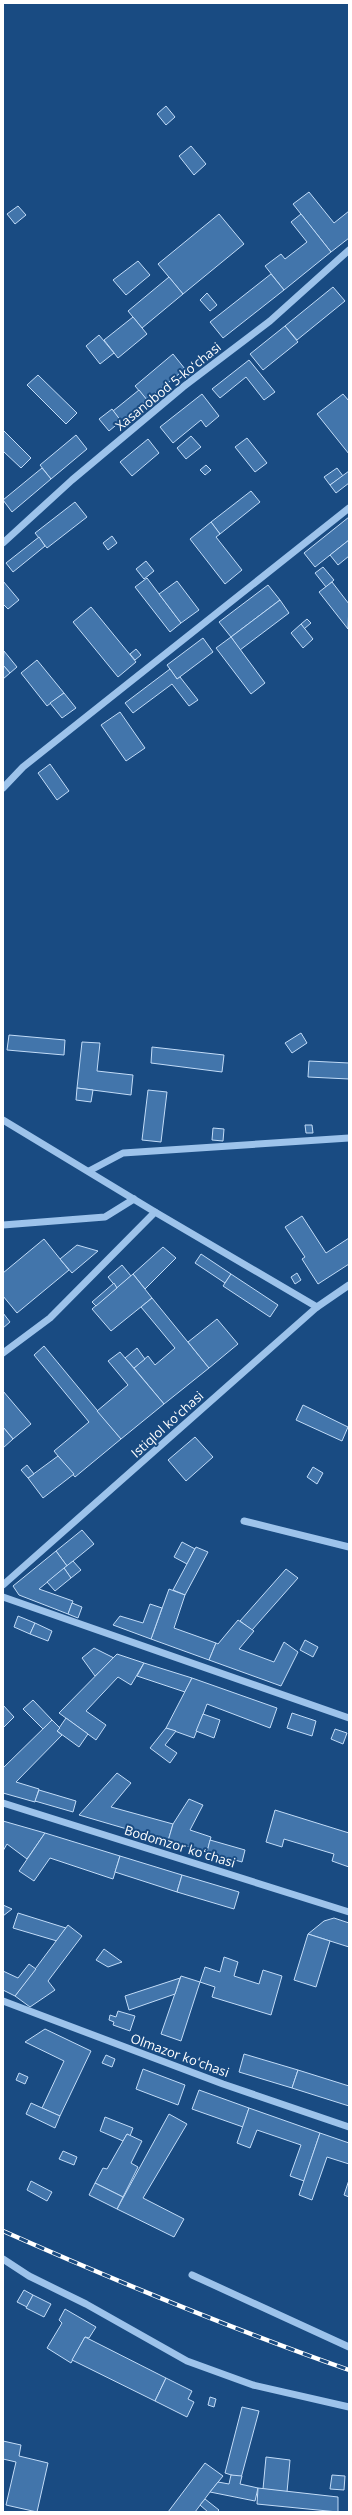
<svg xmlns="http://www.w3.org/2000/svg" width="352" height="2515" font-family="'Open Sans',sans-serif">
<style>
.building{fill:#4275ab;stroke:#c2dcf8}
.lines{fill:none;stroke-linecap:round;stroke-linejoin:round}
.minor{stroke:#9dc3eb;stroke-width:7}
.rail-casing{stroke:#fff;stroke-width:4.5}
.rail{stroke:#194b82;stroke-width:3;stroke-dasharray:9;stroke-linecap:butt}
.labels{text-anchor:middle;dominant-baseline:central;stroke-width:4;stroke-linejoin:round;paint-order:stroke}
.street-label{font-size:13px;fill:#fff;stroke:#194b82}
</style>
<rect width="100%" height="100%" fill="#194b82"/>
<g class="building">
<polygon points="166,106 175,117 166,125 157,114"/>
<polygon points="191,146 206,164 194,175 179,156"/>
<polygon points="309,192 334,223 349,211 349,238 331,252 293,204"/>
<polygon points="18,206 26,215 15,224 7,214"/>
<polygon points="219,214 244,244 183,294 158,264"/>
<polygon points="301,214 331,252 284,290 265,266 281,254 285,259 307,242 291,222"/>
<polygon points="138,261 150,275 126,295 113,280"/>
<polygon points="271,274 284,290 223,338 210,322"/>
<polygon points="169,277 183,294 142,328 128,311"/>
<polygon points="333,287 345,301 297,340 285,326"/>
<polygon points="207,293 217,305 210,311 200,300"/>
<polygon points="133,317 147,334 118,358 104,340"/>
<polygon points="285,326 298,342 263,370 250,354"/>
<polygon points="99,335 114,353 100,364 86,346"/>
<polygon points="173,354 185,369 147,400 135,386"/>
<polygon points="249,360 275,392 264,400 246,377 220,398 212,389"/>
<polygon points="38,375 77,413 66,424 27,385"/>
<polygon points="139,390 147,400 121,421 113,411"/>
<polygon points="202,394 219,416 206,427 201,420 173,443 160,427"/>
<polygon points="343,394 349,401 349,454 317,414"/>
<polygon points="112,409 121,421 109,431 99,419"/>
<polygon points="3,430 31,458 21,468 3,451"/>
<polygon points="76,435 87,449 51,479 40,465"/>
<polygon points="191,436 201,447 186,459 177,448"/>
<polygon points="247,438 267,463 255,472 235,447"/>
<polygon points="148,439 159,453 132,476 120,462"/>
<polygon points="206,465 211,470 205,475 200,470"/>
<polygon points="42,468 51,479 12,512 3,500"/>
<polygon points="337,468 343,476 330,485 324,477"/>
<polygon points="349,471 349,483 336,493 330,485"/>
<polygon points="251,491 260,502 220,534 211,522"/>
<polygon points="75,502 87,517 47,548 35,533"/>
<polygon points="349,517 349,540 315,567 304,553"/>
<polygon points="211,522 220,534 216,537 242,570 225,584 190,539"/>
<polygon points="112,536 117,543 108,550 103,543"/>
<polygon points="39,537 45,546 13,572 6,563"/>
<polygon points="349,540 349,556 338,565 330,555"/>
<polygon points="146,561 154,571 144,579 136,569"/>
<polygon points="323,567 334,580 326,587 315,573"/>
<polygon points="147,578 181,623 170,632 135,587"/>
<polygon points="3,581 19,600 8,609 3,604"/>
<polygon points="177,581 199,610 181,623 159,594"/>
<polygon points="332,582 349,604 348,629 319,592"/>
<polygon points="268,585 280,600 231,637 219,622"/>
<polygon points="280,600 289,613 240,650 231,637"/>
<polygon points="91,607 136,662 118,677 73,622"/>
<polygon points="307,619 311,623 304,629 301,624"/>
<polygon points="301,624 313,639 303,648 291,633"/>
<polygon points="231,637 265,683 251,694 216,648"/>
<polygon points="203,638 213,652 177,679 167,665"/>
<polygon points="136,649 141,655 135,660 130,654"/>
<polygon points="4,651 17,667 10,673 3,665"/>
<polygon points="37,660 64,693 47,706 21,673"/>
<polygon points="3,665 10,673 3,679"/>
<polygon points="170,669 177,679 180,677 198,700 189,706 172,684 133,713 125,703"/>
<polygon points="64,693 76,708 62,718 50,703"/>
<polygon points="120,712 145,748 126,761 101,725"/>
<polygon points="50,764 69,791 57,800 38,773"/>
<polygon points="301,1033 307,1043 292,1053 285,1043"/>
<polygon points="9,1035 65,1040 64,1055 7,1050"/>
<polygon points="82,1042 100,1043 97,1071 133,1075 131,1095 77,1088"/>
<polygon points="152,1047 224,1055 222,1072 151,1063"/>
<polygon points="309,1061 349,1063 349,1079 308,1077"/>
<polygon points="77,1088 93,1090 91,1102 76,1100"/>
<polygon points="148,1090 167,1092 161,1142 142,1140"/>
<polygon points="305,1125 312,1125 313,1133 306,1133"/>
<polygon points="213,1128 224,1129 223,1141 212,1140"/>
<polygon points="302,1216 326,1253 349,1238 349,1264 318,1284 302,1259 305,1257 285,1227"/>
<polygon points="44,1239 69,1270 17,1313 3,1296 3,1273"/>
<polygon points="77,1245 98,1251 72,1273 60,1259"/>
<polygon points="163,1247 176,1258 145,1289 133,1274"/>
<polygon points="201,1254 231,1274 225,1283 195,1263"/>
<polygon points="122,1265 131,1276 117,1288 108,1277"/>
<polygon points="297,1273 301,1280 295,1284 291,1277"/>
<polygon points="133,1274 152,1298 111,1331 92,1309"/>
<polygon points="231,1274 278,1305 270,1317 223,1286"/>
<polygon points="114,1283 117,1288 96,1306 92,1302"/>
<polygon points="152,1298 209,1368 164,1404 134,1368 148,1356 155,1365 175,1348 141,1307"/>
<polygon points="3,1313 10,1322 3,1328"/>
<polygon points="217,1319 238,1344 209,1368 188,1342"/>
<polygon points="44,1346 121,1439 75,1477 54,1451 89,1422 34,1355"/>
<polygon points="137,1348 145,1359 134,1368 125,1358"/>
<polygon points="120,1352 164,1404 121,1439 97,1411 128,1385 108,1361"/>
<polygon points="3,1391 31,1424 13,1439 3,1427"/>
<polygon points="303,1405 348,1427 342,1441 296,1420"/>
<polygon points="3,1427 13,1439 3,1448"/>
<polygon points="195,1437 213,1457 186,1481 168,1460"/>
<polygon points="58,1456 74,1474 43,1498 28,1478"/>
<polygon points="27,1465 34,1474 28,1478 21,1470"/>
<polygon points="313,1467 323,1473 317,1484 307,1477"/>
<polygon points="82,1530 94,1544 67,1566 56,1551"/>
<polygon points="182,1542 195,1549 187,1564 174,1557"/>
<polygon points="196,1547 208,1552 185,1595 173,1590"/>
<polygon points="56,1551 67,1566 39,1589 73,1601 68,1614 19,1595 13,1586"/>
<polygon points="73,1561 81,1570 71,1578 64,1568"/>
<polygon points="64,1568 71,1578 55,1591 47,1582"/>
<polygon points="286,1569 298,1578 252,1630 240,1621"/>
<polygon points="169,1589 185,1595 174,1628 216,1643 209,1660 151,1639"/>
<polygon points="72,1603 82,1607 78,1618 68,1614"/>
<polygon points="150,1604 162,1608 151,1639 113,1625 120,1616 143,1623"/>
<polygon points="18,1616 35,1623 30,1634 14,1627"/>
<polygon points="238,1620 254,1631 239,1649 274,1662 284,1642 298,1652 281,1686 209,1660 216,1643 218,1644"/>
<polygon points="35,1623 52,1631 48,1641 30,1634"/>
<polygon points="305,1640 318,1647 313,1657 300,1650"/>
<polygon points="94,1648 114,1658 95,1676 82,1658"/>
<polygon points="117,1654 144,1663 131,1685 118,1677 86,1711 106,1725 96,1740 59,1713"/>
<polygon points="144,1663 192,1678 185,1692 137,1676"/>
<polygon points="192,1678 277,1708 270,1728 207,1704 194,1738 166,1728"/>
<polygon points="33,1700 52,1720 43,1729 23,1709"/>
<polygon points="3,1705 14,1717 3,1728"/>
<polygon points="292,1713 316,1721 312,1736 287,1728"/>
<polygon points="203,1714 220,1720 214,1738 196,1731"/>
<polygon points="66,1718 88,1734 79,1747 57,1731"/>
<polygon points="52,1720 60,1728 57,1731 62,1735 16,1782 39,1789 35,1802 3,1793 3,1768"/>
<polygon points="166,1728 176,1731 165,1745 177,1753 170,1763 150,1748"/>
<polygon points="335,1729 347,1733 343,1744 331,1739"/>
<polygon points="117,1773 131,1783 111,1807 173,1824 168,1841 79,1815"/>
<polygon points="39,1790 76,1801 73,1812 35,1801"/>
<polygon points="189,1799 203,1805 190,1830 211,1837 207,1852 168,1841 173,1824"/>
<polygon points="275,1810 349,1833 349,1867 332,1861 334,1854 284,1839 282,1847 266,1842"/>
<polygon points="3,1821 45,1833 27,1859 7,1844 3,1851"/>
<polygon points="45,1833 120,1856 113,1879 50,1858 34,1881 19,1871"/>
<polygon points="210,1840 245,1850 242,1862 207,1852"/>
<polygon points="120,1856 182,1875 177,1892 115,1872"/>
<polygon points="182,1875 239,1892 234,1909 177,1892"/>
<polygon points="3,1905 12,1909 3,1916"/>
<polygon points="18,1913 66,1928 57,1941 13,1928"/>
<polygon points="334,1918 349,1923 349,1947 308,1934 324,1921"/>
<polygon points="68,1925 82,1936 48,1981 55,1990 30,2007 15,1996"/>
<polygon points="308,1934 330,1941 316,1987 294,1980"/>
<polygon points="104,1949 122,1962 108,1967 96,1960"/>
<polygon points="224,1957 238,1962 234,1976 259,1984 263,1970 282,1976 271,2015 212,1997 215,1987 200,1982 205,1967 220,1972"/>
<polygon points="29,1964 36,1969 15,1996 3,1990 3,1971 18,1978"/>
<polygon points="181,1976 200,1982 181,2041 161,2034"/>
<polygon points="180,1978 175,1994 129,2010 125,1996"/>
<polygon points="118,2011 135,2016 130,2031 113,2025 114,2022 109,2020 110,2015 116,2017"/>
<polygon points="45,2029 91,2051 60,2116 42,2108 64,2061 25,2042"/>
<polygon points="244,2054 298,2070 292,2088 239,2072"/>
<polygon points="106,2055 115,2059 112,2067 102,2063"/>
<polygon points="143,2069 185,2085 178,2105 136,2089"/>
<polygon points="298,2070 349,2086 349,2106 292,2088"/>
<polygon points="19,2073 28,2077 25,2084 16,2080"/>
<polygon points="199,2090 249,2108 243,2127 192,2109"/>
<polygon points="31,2103 60,2116 55,2128 26,2114"/>
<polygon points="249,2108 320,2133 304,2181 290,2176 301,2145 257,2130 250,2148 237,2143"/>
<polygon points="169,2114 187,2124 143,2198 184,2219 174,2237 117,2209"/>
<polygon points="105,2117 133,2128 130,2136 127,2134 123,2141 100,2131"/>
<polygon points="320,2133 349,2143 349,2164 327,2157 312,2200 299,2195"/>
<polygon points="127,2134 142,2141 131,2163 138,2167 123,2197 95,2183 103,2168 107,2169"/>
<polygon points="63,2151 77,2157 74,2165 59,2159"/>
<polygon points="349,2180 349,2197 344,2195"/>
<polygon points="31,2181 52,2192 47,2201 27,2190"/>
<polygon points="95,2183 123,2197 117,2209 89,2195"/>
<polygon points="24,2290 33,2295 27,2307 17,2302"/>
<polygon points="33,2295 51,2304 44,2317 26,2308"/>
<polygon points="65,2309 96,2327 89,2338 85,2337 71,2363 47,2348 62,2323 59,2320"/>
<polygon points="85,2337 166,2378 155,2401 72,2360"/>
<polygon points="166,2378 192,2391 188,2399 194,2402 187,2417 155,2401"/>
<polygon points="210,2397 216,2399 214,2407 208,2405"/>
<polygon points="242,2407 259,2411 241,2478 225,2473"/>
<polygon points="3,2441 21,2445 19,2456 48,2463 37,2512 6,2505 16,2462 3,2459"/>
<polygon points="266,2457 290,2460 287,2492 263,2489"/>
<polygon points="205,2463 223,2476 210,2492 195,2512 168,2512"/>
<polygon points="231,2475 242,2476 240,2484 258,2488 255,2501 210,2492 218,2482 229,2484"/>
<polygon points="332,2475 345,2476 344,2490 330,2489"/>
<polygon points="258,2488 338,2497 338,2512 257,2504"/>
<polygon points="205,2499 219,2510 217,2512 208,2512 200,2505"/>
</g>
<g class="lines">
<g class="minor">
<polyline points="3,543 72,480 183,387 270,321 349,250"/>
<polyline points="3,788 23,767 349,508"/>
<polyline points="3,1120 155,1212"/>
<polyline points="89,1171 123,1153 349,1138"/>
<polyline points="3,1225 105,1217 134,1199"/>
<polyline points="3,1353 50,1318 155,1212 317,1307"/>
<polyline points="244,1521 349,1547"/>
<polyline points="3,1585 317,1307 349,1285"/>
<polyline points="3,1597 349,1718"/>
<polyline points="3,1803 349,1912"/>
<polyline points="3,2001 223,2084 349,2127"/>
<polyline points="3,2259 29,2276 86,2304 187,2361 253,2385 349,2407"/>
<polyline points="192,2275 349,2347"/>
</g>
<g class="rail-casing">
<path id="rail" d="M3 2231C116 2281 232 2329 349 2370"/>
</g>
<use href="#rail" class="rail"/>
</g>
<g class="labels">
<g class="street-label">
<text transform="translate(168 386) rotate(-39)">Xasanobod 5-koʻchasi</text>
<text transform="translate(167 1424) rotate(-42)">Istiqlol koʻchasi</text>
<text transform="translate(180 1846) rotate(17)">Bodomzor koʻchasi</text>
<text transform="translate(180 2055) rotate(20)">Olmazor koʻchasi</text>
</g>
</g>
<rect width="352" height="2515" fill="none" stroke="#ffffff" stroke-width="8"/>
</svg>
